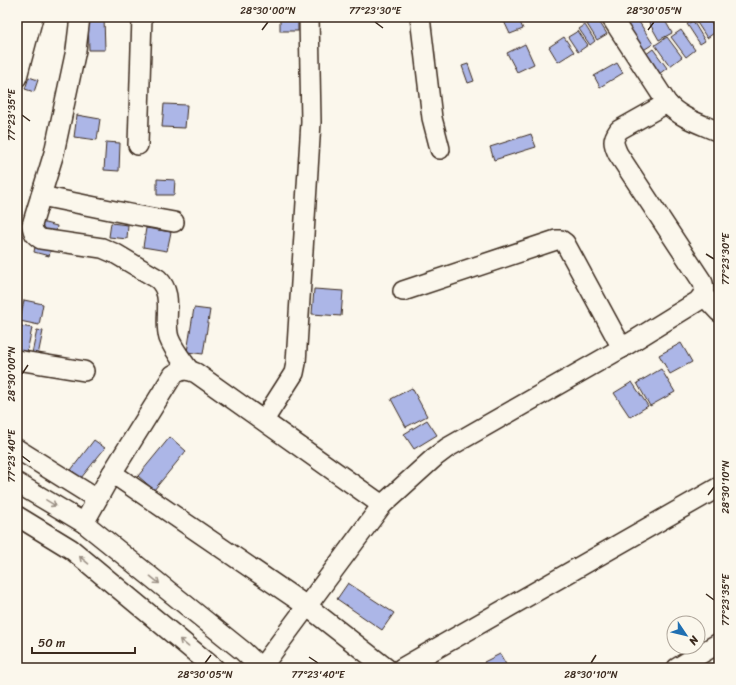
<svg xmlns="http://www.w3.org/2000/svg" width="736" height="685" font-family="Sriracha,sans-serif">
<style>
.building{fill:#acb6e7;stroke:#3b2a1e}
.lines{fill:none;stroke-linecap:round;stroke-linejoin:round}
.minor-casing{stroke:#3b2a1e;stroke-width:22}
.minor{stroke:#fbf7ec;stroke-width:19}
.oneway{stroke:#9b9085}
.ticks{fill:none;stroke:#3b2a1e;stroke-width:1.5}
.neatline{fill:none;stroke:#3b2a1e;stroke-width:1.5}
.ticks-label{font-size:10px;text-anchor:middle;fill:#3b2a1e}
</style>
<rect width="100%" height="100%" fill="#fbf7ec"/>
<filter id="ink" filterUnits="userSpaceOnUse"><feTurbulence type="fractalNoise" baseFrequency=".025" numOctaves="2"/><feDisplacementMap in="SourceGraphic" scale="8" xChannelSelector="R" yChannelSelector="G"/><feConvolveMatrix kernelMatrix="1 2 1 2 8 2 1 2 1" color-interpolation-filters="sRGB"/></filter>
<g filter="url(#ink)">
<g class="building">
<polygon points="88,17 104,17 105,50 89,50"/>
<rect x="280" y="17" width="18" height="14"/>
<polygon points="502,17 518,17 523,29 510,34"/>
<polygon points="632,17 636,17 653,44 642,51 624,22"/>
<polygon points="646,17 663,17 672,33 659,40"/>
<polygon points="702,17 708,17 717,31 707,38 696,21"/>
<polygon points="597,18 607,34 597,40 587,24"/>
<polygon points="693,21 705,41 700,44 687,24"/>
<polygon points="585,25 595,41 590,45 579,29"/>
<polygon points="681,30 695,50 686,57 671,37"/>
<polygon points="578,31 588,45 578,52 568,37"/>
<polygon points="564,37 574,52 558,62 549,47"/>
<polygon points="667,37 682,57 670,66 655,45"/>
<polygon points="525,44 534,64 517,72 507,53"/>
<polygon points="653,49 667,68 659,74 645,55"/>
<polygon points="617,63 623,73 600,87 594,76"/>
<polygon points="468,64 474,81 468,83 462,66"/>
<polygon points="29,77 38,80 34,92 25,89"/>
<polygon points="164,104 187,105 185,128 162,127"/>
<polygon points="77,115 100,119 97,140 74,137"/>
<polygon points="531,134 536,147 494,160 490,147"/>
<polygon points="106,142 120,143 119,171 104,170"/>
<polygon points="157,179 175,180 174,195 157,195"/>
<polygon points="41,222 57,226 55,237 38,234"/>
<polygon points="111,223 128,225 127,239 109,237"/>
<polygon points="146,228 171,232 167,251 143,247"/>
<polygon points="36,241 52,245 49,256 34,252"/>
<polygon points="314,289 343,291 341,316 312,314"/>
<polygon points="24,300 43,304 39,325 20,321"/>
<polygon points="194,308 210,310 203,354 187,352"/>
<polygon points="21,326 32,328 26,357 17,356 17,344"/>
<polygon points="37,330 43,331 37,360 31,358"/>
<polygon points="681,343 692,362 670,374 659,355"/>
<polygon points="661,369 675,392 650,406 637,383"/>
<polygon points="632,382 648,406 630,417 614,393"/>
<polygon points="412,388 427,416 406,427 391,399"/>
<polygon points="427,420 437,435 414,449 404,434"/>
<polygon points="170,437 186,451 154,490 138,476"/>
<polygon points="94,440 105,448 81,478 71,470"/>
<polygon points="348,583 394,613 382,630 337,599"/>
<polygon points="500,654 508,668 487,668 484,662"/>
</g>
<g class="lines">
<g class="minor-casing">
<g id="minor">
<path d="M80 17 76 50 54 153 32 225C33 233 35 235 41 239L102 248 116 254 158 279C175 295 163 318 169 338 173 349 182 360 189 370"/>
<polyline points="420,17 432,118 440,149"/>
<path d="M611 17 667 103C680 118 701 124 719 132"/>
<polyline points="17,77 33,17"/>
<polyline points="138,145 142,17"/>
<polyline points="41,196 130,214 174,222"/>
<polyline points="403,291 556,240 561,240 565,243 622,348"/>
<polyline points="703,295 719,312"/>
<polyline points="17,360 84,371"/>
<polyline points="264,420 294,373 296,363 311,122 309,17"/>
<polyline points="17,449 97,499"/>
<polyline points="112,473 308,607 386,668"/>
<polyline points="17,483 84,523 243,651 261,668"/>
<path d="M382 505 435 457 447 448 622 348 698 301C704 294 705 291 703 283L618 154C613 143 612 140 619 130L667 103"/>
<polyline points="17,516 71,549 214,668"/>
<path d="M84 523 112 473 173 375C182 369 187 369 196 373L382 505 261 668"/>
<polyline points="402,668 719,487"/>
<polyline points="677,668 719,643"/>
</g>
</g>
<use href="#minor" class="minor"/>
</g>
<defs><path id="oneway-shaft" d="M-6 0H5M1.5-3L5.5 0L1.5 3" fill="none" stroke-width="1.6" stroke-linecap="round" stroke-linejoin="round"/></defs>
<g class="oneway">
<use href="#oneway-shaft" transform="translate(51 503) rotate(31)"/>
<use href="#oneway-shaft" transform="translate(84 560) rotate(-140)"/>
<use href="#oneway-shaft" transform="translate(155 580) rotate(39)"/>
<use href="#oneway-shaft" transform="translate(184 643) rotate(-140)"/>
</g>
</g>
<path class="ticks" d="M375 22 383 28M262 30 268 22M648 30 654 22M22 115 30 121M706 254 714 259M22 374 28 365M22 456 30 462M708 495 714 487M706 594 714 600M309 657 318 663M205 663 211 655M591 663 596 655"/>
<rect width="736" height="685" fill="none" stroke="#fbf7ec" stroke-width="44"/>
<g transform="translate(686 635) rotate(125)"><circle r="19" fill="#fbf7ec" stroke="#aea59a"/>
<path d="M0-3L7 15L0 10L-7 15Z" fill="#1f6fb2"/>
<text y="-6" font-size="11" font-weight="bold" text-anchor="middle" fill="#3b2a1e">N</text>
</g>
<path d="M32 647v6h103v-6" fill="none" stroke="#3b2a1e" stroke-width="2"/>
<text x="38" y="647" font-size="12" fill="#3b2a1e" stroke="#fbf7ec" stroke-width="3" paint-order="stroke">50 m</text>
<rect x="22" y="22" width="692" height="641" class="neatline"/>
<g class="ticks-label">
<text x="268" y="14">28°30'00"N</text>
<text x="375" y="14">77°23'30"E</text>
<text x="654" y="14">28°30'05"N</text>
<text transform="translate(11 115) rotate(-90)" y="4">77°23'35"E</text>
<text transform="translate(725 259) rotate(-90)" y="4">77°23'30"E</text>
<text transform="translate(11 374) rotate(-90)" y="4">28°30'00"N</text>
<text transform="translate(11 456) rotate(-90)" y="4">77°23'40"E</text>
<text transform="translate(725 487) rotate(-90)" y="4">28°30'10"N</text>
<text transform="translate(725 600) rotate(-90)" y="4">77°23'35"E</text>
<text x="205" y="678">28°30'05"N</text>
<text x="318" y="678">77°23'40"E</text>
<text x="591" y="678">28°30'10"N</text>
</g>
</svg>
